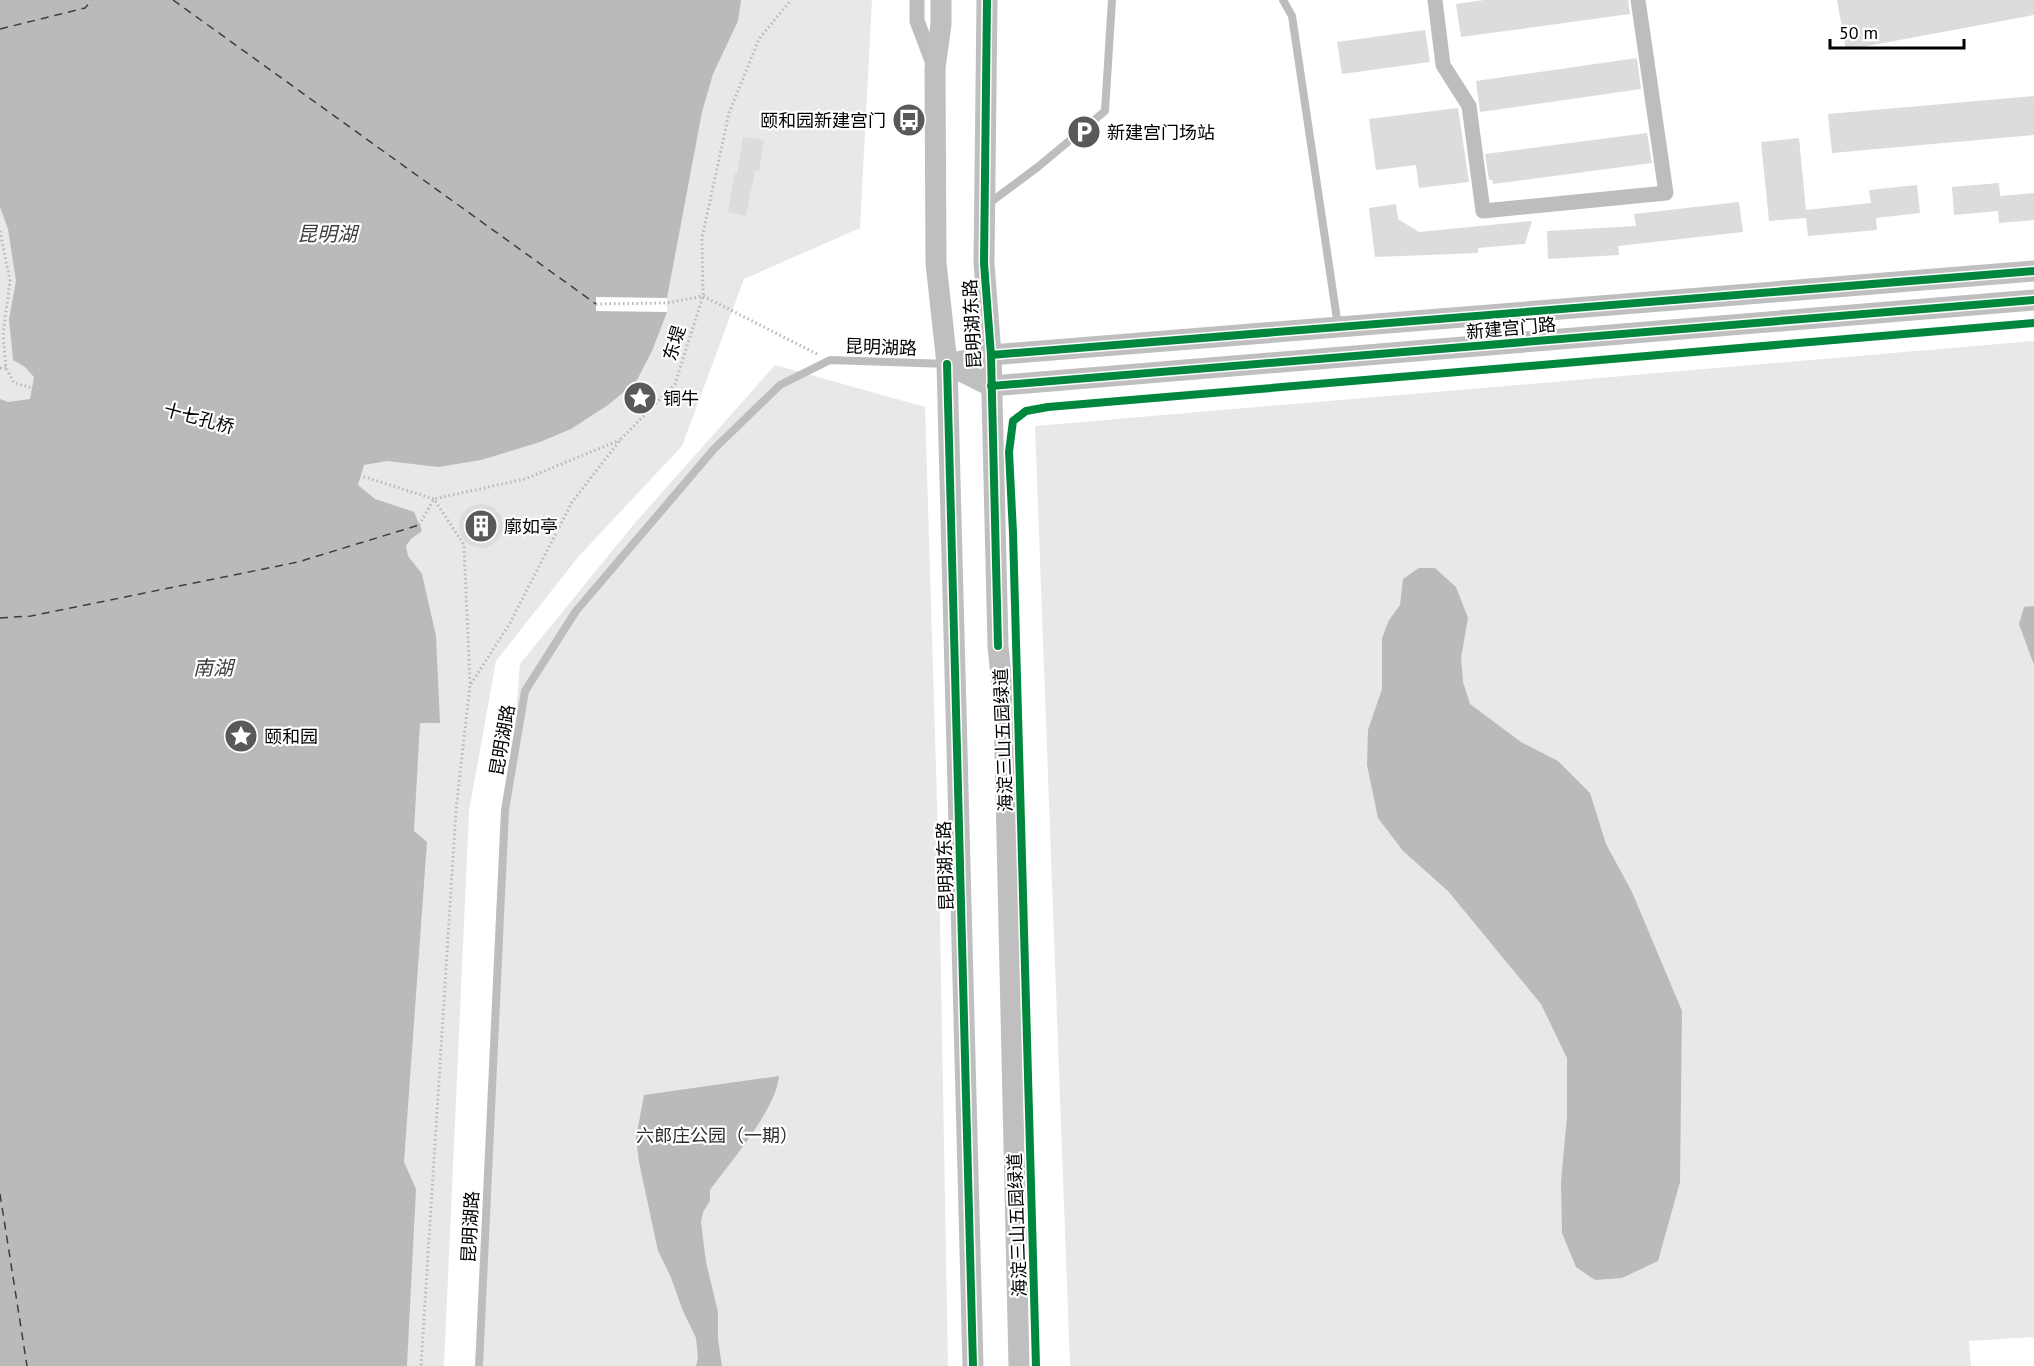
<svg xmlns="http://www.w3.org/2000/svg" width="2034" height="1366" font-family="'PT Sans','Noto Sans SC',sans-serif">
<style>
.green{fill:#e8e8e8}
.water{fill:#bababa}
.pier{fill:#fff}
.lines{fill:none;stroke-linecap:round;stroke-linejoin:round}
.ferry{stroke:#3e3e3e;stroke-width:1.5;stroke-dasharray:8 6;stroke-linecap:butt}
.building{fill:#dcdcdc}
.path{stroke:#b8b8b8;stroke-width:3;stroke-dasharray:1.5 3;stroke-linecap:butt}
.lane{stroke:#bdbdbd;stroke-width:8}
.street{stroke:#bdbdbd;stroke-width:15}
.secondary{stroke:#bfbfbf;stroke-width:21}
.cycleway-casing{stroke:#fff;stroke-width:11}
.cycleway{stroke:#00873e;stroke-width:8}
.labels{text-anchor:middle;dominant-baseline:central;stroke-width:4.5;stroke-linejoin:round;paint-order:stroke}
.poi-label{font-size:18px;fill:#000;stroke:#fff;text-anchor:start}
.street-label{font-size:18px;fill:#000;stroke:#fff}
.park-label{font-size:18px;fill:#2d2d2d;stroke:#fff}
.water-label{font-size:20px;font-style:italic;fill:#3e3e3e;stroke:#fff}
</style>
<rect width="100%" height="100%" fill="#fff"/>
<g class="green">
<polygon points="0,0 872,0 860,228 744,279 682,446 579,556 496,661 469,811 444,1366 0,1366"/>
<polygon points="2034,341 2034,1337 1969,1341 1971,1366 1070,1366 1035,426"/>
<polygon points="775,365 925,407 939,868 948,1366 479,1366 500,915 520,664 634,524"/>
</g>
<g class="water">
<polygon points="0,0 741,0 738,21 713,74 702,112 667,298 667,312 652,351 636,382 608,405 571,429 540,442 481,460 438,467 387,461 364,465 358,485 375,499 414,512 422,531 411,539 406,546 408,556 422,574 436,636 440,723 420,723 414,831 427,842 404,1162 416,1189 407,1366 0,1366 0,399 8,402 30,399 34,377 25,367 13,360 9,319 16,281 8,229 0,207"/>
<polygon points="1419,568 1435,568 1456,587 1468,618 1461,658 1463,682 1470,704 1521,742 1558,761 1590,793 1606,844 1632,892 1682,1011 1680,1182 1658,1261 1622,1278 1595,1280 1576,1267 1562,1233 1561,1182 1567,1116 1567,1058 1541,1004 1448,891 1403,851 1378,818 1367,765 1368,730 1382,689 1382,638 1389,620 1400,605 1403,579"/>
<polygon points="2034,606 2034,665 2019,624 2024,607"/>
<path d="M779 1076C776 1110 731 1161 710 1190V1201L703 1212 701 1222 706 1262 718 1312V1340L722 1366H696L698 1358 696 1338 683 1311 670 1275 658 1251 639 1162 636 1138 644 1095Z"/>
</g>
<polygon class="pier" points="596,297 667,298 667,312 596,311"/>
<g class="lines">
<g class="ferry">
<polyline points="173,0 596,304"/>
<polyline points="0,29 85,8 92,0"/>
<polyline points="0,618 31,616 298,562 419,525"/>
<polyline points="0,1194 27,1366"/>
</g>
</g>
<g class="building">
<polygon points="1484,0 1628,0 1630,14 1461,37 1456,4"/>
<polygon points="1837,0 2034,0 2034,15 1846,50"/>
<polygon points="1425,30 1430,62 1342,74 1337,42"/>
<polygon points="1637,58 1641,89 1480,112 1476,81"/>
<polygon points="2034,96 2034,135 1832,153 1828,114"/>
<polygon points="1458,108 1469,182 1419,188 1416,165 1376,170 1369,119"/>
<polygon points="1647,133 1652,163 1493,184 1492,180 1489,180 1485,154"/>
<polygon points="743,137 764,140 759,171 755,171 746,216 728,212 735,173 737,174"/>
<polygon points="1799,138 1806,210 1871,203 1869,190 1917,185 1920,213 1876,218 1877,230 1808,236 1806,218 1769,221 1761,142"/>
<polygon points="1999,183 2000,196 2034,193 2034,220 1999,223 1998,211 1954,215 1952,187"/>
<polygon points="1739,202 1743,232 1618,246 1619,255 1548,259 1547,231 1636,226 1634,214"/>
<polygon points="1396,204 1398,219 1419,232 1532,221 1525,244 1478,248 1478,253 1375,257 1369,208"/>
<circle cx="481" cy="526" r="22"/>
</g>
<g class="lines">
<g class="path">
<polyline points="0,231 10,281 3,335 6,368 14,383 368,478 434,499 464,545 470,685 456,810 421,1366"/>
<polyline points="596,304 667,303 703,296 817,354"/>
<polyline points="0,368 6,368"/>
<polyline points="419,525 434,499 525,479 620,440"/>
<polyline points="471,684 510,623 572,502 621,439 675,384 703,296 702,238 729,113 759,39 791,0"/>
</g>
<g class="lane">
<polyline points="1283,0 1292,16 1338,326"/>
<polyline points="988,204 1039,166 1105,111 1112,0"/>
<polyline points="479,1366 505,810 525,691 576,611 714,449 780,385 830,360 947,364"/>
</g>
<g class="street">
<polyline points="917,0 917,21 934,66"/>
<polyline points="1435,0 1443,65 1469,106 1483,211 1666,193 1638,0"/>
</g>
<g class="secondary">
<polyline points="941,0 941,24 935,68 936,263 947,364 973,1366"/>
<polyline points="987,0 984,263 991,355 998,646 1004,705 1019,1366"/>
<polyline points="947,364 991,386 2034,300"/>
<polyline points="947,364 991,355 2034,271"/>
</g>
<g class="cycleway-casing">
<g id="cycleway">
<polyline points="987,0 984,263 991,355 998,646"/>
<polyline points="991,355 2034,271"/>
<polyline points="947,364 973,1366"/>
<polyline points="991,386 2034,300"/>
<polyline points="1036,1366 1013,533 1009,452 1013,421 1026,411 1048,407 2034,323"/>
</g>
</g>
<use href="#cycleway" class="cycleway"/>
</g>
<defs>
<g id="bus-disc" transform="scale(1.725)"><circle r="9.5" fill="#595959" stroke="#fff"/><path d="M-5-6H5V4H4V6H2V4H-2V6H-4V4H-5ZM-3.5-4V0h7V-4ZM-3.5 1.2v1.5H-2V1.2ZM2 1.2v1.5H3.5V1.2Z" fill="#fff"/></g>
<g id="parking-disc" transform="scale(1.725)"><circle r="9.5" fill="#595959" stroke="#fff"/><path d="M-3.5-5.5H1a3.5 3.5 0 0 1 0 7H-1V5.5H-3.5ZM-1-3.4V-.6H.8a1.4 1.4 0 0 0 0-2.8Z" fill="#fff"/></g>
<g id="sight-disc" transform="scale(1.725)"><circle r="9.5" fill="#595959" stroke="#fff"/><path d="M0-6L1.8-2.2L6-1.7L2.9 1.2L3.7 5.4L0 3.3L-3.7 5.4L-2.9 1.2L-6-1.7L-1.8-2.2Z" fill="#fff"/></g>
<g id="building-disc" transform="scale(1.725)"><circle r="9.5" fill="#595959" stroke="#fff"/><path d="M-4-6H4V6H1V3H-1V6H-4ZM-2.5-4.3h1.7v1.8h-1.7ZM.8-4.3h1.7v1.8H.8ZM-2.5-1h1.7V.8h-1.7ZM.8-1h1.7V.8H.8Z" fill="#fff"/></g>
</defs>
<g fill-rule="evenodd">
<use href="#bus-disc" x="909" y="120"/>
<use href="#parking-disc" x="1084" y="132"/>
<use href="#sight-disc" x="640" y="398"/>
<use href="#building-disc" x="481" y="526"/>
<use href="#sight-disc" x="241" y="736"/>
</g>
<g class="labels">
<g class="poi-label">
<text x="886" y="120" text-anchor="end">颐和园新建宫门</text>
<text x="1107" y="132">新建宫门场站</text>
<text x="663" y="398">铜牛</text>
<text x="504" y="526">廓如亭</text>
<text x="264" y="736">颐和园</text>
</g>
<g class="street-label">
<text transform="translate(972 324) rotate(-93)">昆明湖东路</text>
<text transform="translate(1511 328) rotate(-5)">新建宫门路</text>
<text transform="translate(674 343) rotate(-73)">东堤</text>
<text transform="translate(881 347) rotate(2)">昆明湖路</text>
<text transform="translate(199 418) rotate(15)">十七孔桥</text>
<text transform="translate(502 740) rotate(-80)">昆明湖路</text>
<text transform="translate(1003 740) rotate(-92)">海淀三山五园绿道</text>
<text transform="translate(945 866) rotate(-92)">昆明湖东路</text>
<text transform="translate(1017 1225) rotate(-92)">海淀三山五园绿道</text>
<text transform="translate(470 1227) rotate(-87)">昆明湖路</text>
</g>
<g class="park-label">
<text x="717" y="1135">六郎庄公园（一期）</text>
</g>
<g class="water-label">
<text x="327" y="234">昆明湖</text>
<text x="213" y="668">南湖</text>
</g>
</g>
<path d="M1830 39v9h134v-9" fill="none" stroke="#000000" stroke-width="3"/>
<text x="1839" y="39" font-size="18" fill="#000000" stroke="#ffffff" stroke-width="4.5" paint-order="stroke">50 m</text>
</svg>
